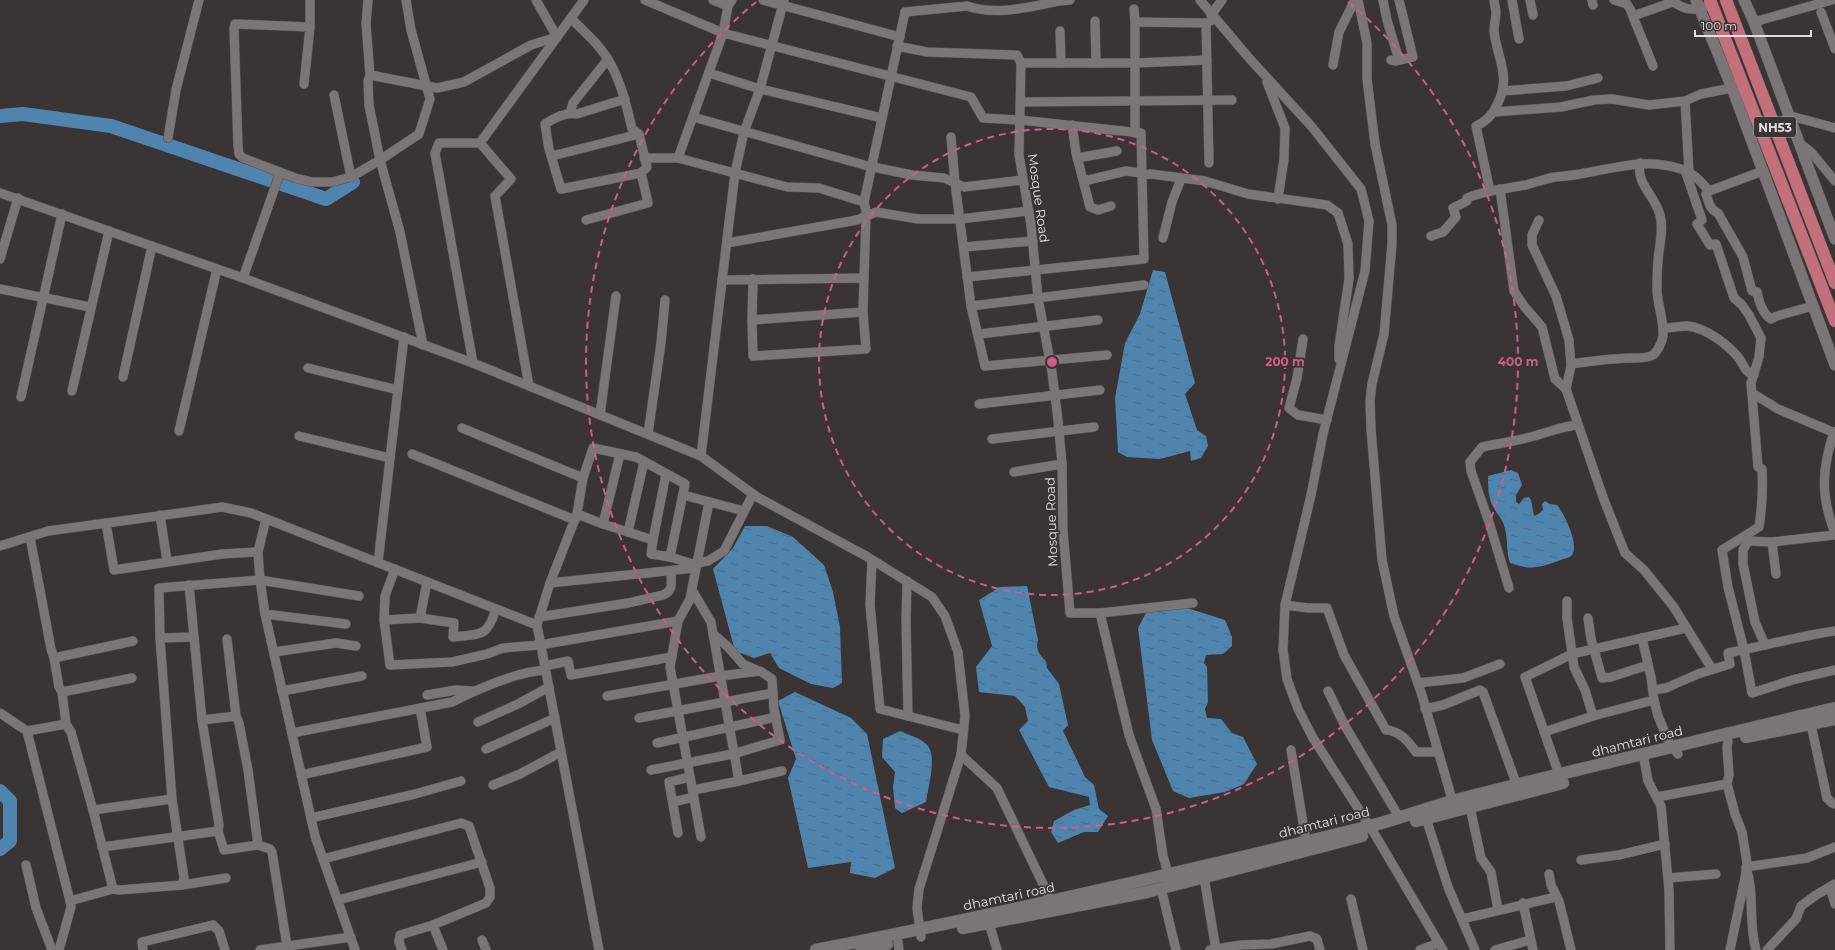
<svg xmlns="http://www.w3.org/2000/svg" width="1835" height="950" font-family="Montserrat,sans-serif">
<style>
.water{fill:url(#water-ripples)}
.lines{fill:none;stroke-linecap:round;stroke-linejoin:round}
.river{stroke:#4e84ad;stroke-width:14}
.minor-casing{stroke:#575252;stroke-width:10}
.tertiary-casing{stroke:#575252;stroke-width:12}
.secondary-casing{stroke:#575252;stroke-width:13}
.trunk-casing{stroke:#575252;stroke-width:13}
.minor{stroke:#7b7575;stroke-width:9}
.tertiary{stroke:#7b7575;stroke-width:11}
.secondary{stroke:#7b7575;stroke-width:12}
.trunk{stroke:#c4707c;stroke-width:12}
.ring{fill:none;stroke:#cd5d89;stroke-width:2;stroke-dasharray:7 5}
.labels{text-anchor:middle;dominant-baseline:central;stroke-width:3.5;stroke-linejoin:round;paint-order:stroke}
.shield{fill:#3a3434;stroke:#b0abab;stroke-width:1}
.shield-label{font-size:12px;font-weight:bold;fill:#e2dede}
.street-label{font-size:13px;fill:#e2dede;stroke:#3a3434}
.centre{fill:#cd5d89;stroke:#3a3434;stroke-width:2}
.ring-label{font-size:12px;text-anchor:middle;font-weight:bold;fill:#cd5d89;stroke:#3a3434;stroke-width:3.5;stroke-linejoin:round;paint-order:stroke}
</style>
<defs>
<pattern id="water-ripples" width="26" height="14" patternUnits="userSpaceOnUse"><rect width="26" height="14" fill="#4e84ad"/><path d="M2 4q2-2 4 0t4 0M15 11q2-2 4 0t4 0" fill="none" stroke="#4a6d88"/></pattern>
</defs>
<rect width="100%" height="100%" fill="#3a3434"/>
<g class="water">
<polygon points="1153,270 1165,272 1195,383 1185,394 1197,430 1206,436 1208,446 1201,458 1191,461 1190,451 1160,459 1127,457 1118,452 1115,398 1125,343 1140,314"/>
<path d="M1511 470 1518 473 1522 485 1516 495V502L1519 504 1524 498 1529 497 1531 500 1534 516 1540 513 1543 510 1542 504 1545 501 1550 504 1557 505C1564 513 1578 542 1573 553 1571 558 1566 558 1561 560 1541 567 1531 571 1510 563 1506 551 1508 540 1505 529 1503 519 1499 517 1495 510 1488 500 1488 487 1488 476Z"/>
<polygon points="745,526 767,526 793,537 824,565 833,592 840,627 842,683 833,688 811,684 779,668 770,653 754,658 735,651 713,569 733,548"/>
<path d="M1027 586 1038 640C1035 649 1040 656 1046 661L1047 668 1059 684 1068 725 1063 731 1085 777 1094 785 1099 809 1108 816 1098 832H1084L1058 843 1051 832 1054 821 1074 810 1090 805 1089 797 1049 787 1019 730 1028 721 1025 707 1015 696 979 692 976 667 992 646 979 600 1000 587Z"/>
<polygon points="1184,607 1225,620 1232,637 1232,646 1223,654 1206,655 1204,663 1207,667 1208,702 1205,709 1207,718 1221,719 1232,733 1243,737 1257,764 1244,784 1225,792 1189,798 1173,791 1152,740 1138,628 1148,609"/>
<polygon points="795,692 851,718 867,734 895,868 875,878 850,873 851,862 808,868 788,778 796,759 778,701"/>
<path d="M900 731C909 735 921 738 928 746 937 758 928 788 926 802L902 813 895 808 893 787 895 772 882 757 883 739Z"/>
</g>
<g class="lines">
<g class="river">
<polyline points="0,116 23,114 111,126 326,199 353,182"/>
<polyline points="0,791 10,801 10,841 0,849"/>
</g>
<g class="minor-casing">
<g id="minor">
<polyline points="368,0 366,24 370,75 368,81 369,105 380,160 400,232 423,345"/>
<polyline points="645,0 723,33 971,97 983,118 1020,120 1141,133 1144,259 967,277"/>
<polyline points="713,0 728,6"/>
<polyline points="732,0 728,6 723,33 678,158 787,187 819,188 864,202"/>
<polyline points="763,0 900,37"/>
<polyline points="1200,0 1249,58 1312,127 1361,189 1369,221 1365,271 1323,434 1311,495 1285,605 1283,650 1287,679 1298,709 1313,738 1374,833 1443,950"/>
<polyline points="1358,0 1367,43 1367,79 1375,144 1392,225 1392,244 1384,334 1372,384 1370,401 1371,429 1382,560 1394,616 1421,692 1454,806"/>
<polyline points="1383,0 1387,20 1399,60"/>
<polyline points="1512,0 1519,39"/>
<polyline points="1530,0 1533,15"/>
<polyline points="1592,0 1593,5"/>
<polyline points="1614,0 1627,4 1630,9 1653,66"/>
<path d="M1671 0C1685 11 1696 12 1712 4"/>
<polyline points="1059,1 1070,0"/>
<polyline points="1134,9 1135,22"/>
<polyline points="1821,12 1835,49"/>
<polyline points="1211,15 1222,0"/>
<polyline points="1633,16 1673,2"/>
<path d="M571 18C580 28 591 37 599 47 618 69 626 102 632 129L639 134 647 167 641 173 648 203 586 220"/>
<polyline points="1095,21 1096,63"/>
<polyline points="1754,22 1832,0"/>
<polyline points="1206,23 1209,163"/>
<polyline points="310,27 310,0"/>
<polyline points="1060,31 1061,63"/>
<polyline points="897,46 927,52 1017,55 1021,63 1135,63 1207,60"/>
<polyline points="1391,60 1396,61 1413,57 1399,0"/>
<polyline points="1021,63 1019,155 1031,225 1038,298 1052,372 1058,420 1062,464 1063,530 1070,613 1100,613 1129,735 1156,809 1163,856 1170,880"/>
<polyline points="1333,65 1339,32 1355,0"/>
<polyline points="709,73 760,89 882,118"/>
<polyline points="370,75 437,88 464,82 531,45 557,37 536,0"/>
<polyline points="1267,82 1285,128 1284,159 1278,199"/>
<polyline points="304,84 310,27 235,24 234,28 238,146 239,154 243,158 295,178 312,182 332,182 351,177 380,160 419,134 430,99 411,30 406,0"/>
<polyline points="1503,91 1566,86 1598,78"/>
<polyline points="334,95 351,177"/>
<path d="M625 99 577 114C566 112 554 118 545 124L549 149 561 189 641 173"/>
<polyline points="1685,101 1689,172"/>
<polyline points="1021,102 1232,100"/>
<polyline points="1494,112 1561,107 1594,100 1612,99 1649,105 1685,101 1701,94 1732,88"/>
<polyline points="570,113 573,103 608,59"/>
<polyline points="1787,115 1835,128"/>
<polyline points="693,117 868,166 912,175 944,178 964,187 1023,180"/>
<polyline points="1072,125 1076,153 1090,207 1098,210 1111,206"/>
<polyline points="1135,133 1135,22 1206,23 1215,19"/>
<polyline points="951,137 955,183 971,306 985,366 1107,355"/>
<polyline points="168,138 176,90 199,0"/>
<polyline points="1798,142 1811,152 1835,181"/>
<polyline points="552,156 639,134"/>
<polyline points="644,158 678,158"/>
<polyline points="1077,158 1117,151"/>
<path d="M1685 170 1702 220 1697 224 1710 245 1716 244 1734 298 1742 305 1749 315 1761 338 1759 357 1751 383 1758 467 1762 469C1763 489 1762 508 1759 527L1722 550 1728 587 1744 650 1752 693 1792 680 1835 670"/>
<polyline points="1142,175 1151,174 1205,181 1248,194 1327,205 1338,213 1348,244 1349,279 1339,346 1339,359"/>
<polyline points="1084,181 1126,171 1142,173"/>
<polyline points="1500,189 1514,291 1524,306 1542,327 1555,379 1566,389 1604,500 1625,553 1644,570 1673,606 1712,669"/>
<path d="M1490 191 1476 126C1487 121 1492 115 1497 105 1512 76 1497 59 1494 31 1494 24 1496 18 1496 12 1496 8 1494 4 1494 0"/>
<path d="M1709 191 1706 194C1709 202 1709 209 1718 213L1743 257 1752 291 1757 292C1759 302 1763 314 1771 319L1777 316 1813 306"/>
<polyline points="0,193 243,278 473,363 701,456 757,497 866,556 932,597 945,616 958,652 965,716 961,755 919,889 917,908 921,937"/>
<path d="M867 216 864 202 905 12 967 6C996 16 1030 7 1059 1V0"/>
<polyline points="1539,220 1532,235 1532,245 1556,296 1569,340 1571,366 1566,389"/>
<path d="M1431 236 1443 232 1456 217 1453 208 1467 201V198C1486 190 1506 189 1526 185 1536 182 1545 179 1555 177 1565 176 1576 175 1585 173 1620 167 1645 158 1681 169 1693 172 1701 182 1709 191L1763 171"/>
<polyline points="1163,238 1172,202 1181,179"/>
<polyline points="727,243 857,220 876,212 918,219 960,219 1029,211"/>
<polyline points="964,247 1033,241"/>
<polyline points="0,259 18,198"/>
<polyline points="243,278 280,173"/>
<polyline points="864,278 866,216"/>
<polyline points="722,280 864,278 863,312 752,320 753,279"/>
<polyline points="0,289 90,307"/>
<polyline points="971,306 1144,285"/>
<polyline points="752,320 753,356 866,349 863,312"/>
<path d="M1663 328C1671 328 1680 326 1688 326 1706 328 1727 344 1738 357 1744 364 1743 371 1754 375"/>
<polyline points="979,334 1098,320"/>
<polyline points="1303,339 1297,378 1289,408 1298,415 1327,420"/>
<polyline points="473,363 435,153 439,143 480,143"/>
<path d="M1571 364C1593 361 1613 358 1635 358 1640 358 1648 358 1653 355 1658 351 1662 342 1663 336 1664 320 1658 307 1657 291 1657 281 1657 271 1658 261 1659 245 1664 230 1660 215 1655 195 1636 185 1640 163"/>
<polyline points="308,368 398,390"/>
<polyline points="123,377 152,246"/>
<polyline points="529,386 495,196 511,179 480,143 584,0"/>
<polyline points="72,391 109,231"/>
<polyline points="1752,393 1778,409 1835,433"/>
<polyline points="21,397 62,214"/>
<polyline points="979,404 1100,390"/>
<polyline points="600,415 616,296"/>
<polyline points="462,428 583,478"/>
<polyline points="179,431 217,269"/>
<path d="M1834 432C1821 471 1821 496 1835 534"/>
<polyline points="648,434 661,343 665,300"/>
<polyline points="299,436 390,458"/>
<polyline points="992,439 1094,427"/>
<polyline points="412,454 575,520"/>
<polyline points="701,456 735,173 744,132 760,89 784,0"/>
<polyline points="1014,472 1062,464"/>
<polyline points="683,495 744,511"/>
<polyline points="577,514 603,524 620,454"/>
<polyline points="160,515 167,561"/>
<polyline points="266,519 258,552 260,580 265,614 315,836 355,950"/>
<polyline points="106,523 114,570 222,554 258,552"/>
<polyline points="603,524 653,540 651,554 670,557"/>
<polyline points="628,532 644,462"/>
<polyline points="30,537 51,649 54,658 59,687 62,692 66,724 71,732 93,810 113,889"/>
<polyline points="653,540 666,474"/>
<polyline points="1772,542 1776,574"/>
<polyline points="0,546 48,531 187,512 222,507 251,513 537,625 550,583 577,514 583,478 593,448 636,457 685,484 670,557 693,564 708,561 724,551 753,494"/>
<polyline points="872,560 870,605 880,709 963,730"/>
<polyline points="378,563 404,337"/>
<polyline points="395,569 385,596 384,620 390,665 452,662 487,654 503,648 540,645 678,621"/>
<polyline points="907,581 906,620 908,716"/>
<polyline points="550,583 695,568"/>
<polyline points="189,585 202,720 219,825 218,831 224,850 258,845 270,849 272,852 287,946"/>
<path d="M1509 588 1489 522 1471 471 1470 462 1482 447C1502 443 1522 440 1541 434 1554 430 1565 426 1578 425"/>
<polyline points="692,590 711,622 739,781 693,790"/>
<polyline points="1567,601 1567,618 1574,667 1585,690 1593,716"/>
<path d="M1285 605 1308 608H1327L1344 655 1386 730C1400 731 1408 741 1416 752H1438"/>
<polyline points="1100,613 1193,603"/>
<polyline points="265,614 346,624"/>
<path d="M539 617 628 603 663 595C674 591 671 581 671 571"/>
<path d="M420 618 454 623 453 637C480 634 487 638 496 609"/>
<polyline points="1588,618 1591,639 1602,678 1611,677 1648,665"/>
<polyline points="384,620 420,618 427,582"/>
<polyline points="537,625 599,950"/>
<polyline points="713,634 728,647 743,664 759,671"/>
<polyline points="160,638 159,588 260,580 359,596"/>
<polyline points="1642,638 1651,677 1654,700 1658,716 1669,742 1678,754"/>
<polyline points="227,639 236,716 239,723 248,770 258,845"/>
<polyline points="1765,645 1755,622 1743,564 1743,550 1748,541 1772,542 1835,535"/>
<polyline points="274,652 336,643 356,646"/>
<polyline points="54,658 133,641"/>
<polyline points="545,666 568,661 571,675 672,657"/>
<polyline points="1418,683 1463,678 1500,664"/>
<path d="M1653 690 1666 688 1698 674 1730 664 1728 653C1764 646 1799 636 1835 631"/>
<polyline points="282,691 362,676"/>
<polyline points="1328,691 1345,726 1399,817"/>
<polyline points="62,692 132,678"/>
<polyline points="427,695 456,690 472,691"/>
<polyline points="607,696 720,676 760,671 772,679 774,709 780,740 733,754 651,770"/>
<polyline points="1425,709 1443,705 1480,690 1483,692 1519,791"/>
<polyline points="0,713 27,731 70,901 71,907 59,950"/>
<polyline points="639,718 773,693"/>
<polyline points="202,720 236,716"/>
<polyline points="478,722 518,704 549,687"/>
<polyline points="1811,725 1827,798 1832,803 1835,804"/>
<polyline points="27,731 66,724"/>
<polyline points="1544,732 1593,716 1654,700"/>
<path d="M292 733 452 702C478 689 517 672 545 670"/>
<polyline points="1728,741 1727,747 1729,775 1727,784 1735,814 1742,832 1747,863 1745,878 1730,950"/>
<polyline points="657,743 776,717"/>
<polyline points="486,749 555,718"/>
<polyline points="1291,750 1306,841"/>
<polyline points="1643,754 1648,781 1661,806 1669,890 1670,950"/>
<polyline points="961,755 997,788 1053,905"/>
<polyline points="301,775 427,747 420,708"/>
<polyline points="1561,780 1525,677 1572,654 1686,628"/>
<polyline points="739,781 782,771"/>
<polyline points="493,785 520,774 561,752"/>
<polyline points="1657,797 1727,784"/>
<polyline points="673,802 694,797"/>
<polyline points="1470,807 1481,858 1491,872 1498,910"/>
<polyline points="93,810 172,799"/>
<polyline points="311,818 415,794 461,781"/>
<polyline points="1426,818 1448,887 1475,950"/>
<polyline points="678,833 669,782 690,777"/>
<polyline points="701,837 670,667 678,621 690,599 709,502"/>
<polyline points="102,847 218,831"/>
<polyline points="323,859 461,823 469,826 490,888 490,897 486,903 433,925 400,935 399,942 402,950"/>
<polyline points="1581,860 1619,855 1665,844"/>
<polyline points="26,865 36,908 52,950"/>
<polyline points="1549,874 1551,885 1559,901 1571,950"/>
<polyline points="1204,877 1216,950"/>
<polyline points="1668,878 1716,874"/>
<polyline points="182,885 226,878"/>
<polyline points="1830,887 1835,904"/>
<polyline points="1161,888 1176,950"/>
<polyline points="1351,899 1363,950"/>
<polyline points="338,900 482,862"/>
<polyline points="70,901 113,889 119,890 182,885 184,878 172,799 160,638 194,637"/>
<polyline points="1523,903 1533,950"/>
<polyline points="1462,919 1556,897"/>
<polyline points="989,923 997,950"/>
<polyline points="433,925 443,950"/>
<polyline points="482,940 486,950"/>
<polyline points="898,942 899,950"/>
<polyline points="143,950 142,942 213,925 219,931 225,950"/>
<polyline points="260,950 351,937"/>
<polyline points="1210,950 1241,945 1271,944 1310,936 1317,939 1320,950"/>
<polyline points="1420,950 1439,943"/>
<polyline points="1495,950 1530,940"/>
<path d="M1756 950C1748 923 1755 894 1746 867L1807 858 1835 847"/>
<polyline points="1767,950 1796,919 1801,906 1816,895 1835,884"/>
</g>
</g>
<g class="tertiary-casing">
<g id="tertiary">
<polyline points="1696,0 1732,88 1835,365"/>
<polyline points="1744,0 1754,22 1835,239"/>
</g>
</g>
<g class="secondary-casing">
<g id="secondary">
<polyline points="1746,737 1835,719"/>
<polyline points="1416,821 1563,783"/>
<polyline points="963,928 1147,892 1362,836"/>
<path d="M816 950C1000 914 1183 872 1366 827 1396 820 1426 808 1456 800 1582 768 1709 738 1835 708"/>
<polyline points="861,950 887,944"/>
</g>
</g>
<g class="trunk-casing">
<g id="trunk">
<polyline points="1710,0 1835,321"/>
<polyline points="1726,0 1835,283"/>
</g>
</g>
<use href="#minor" class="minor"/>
<use href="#tertiary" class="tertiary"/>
<use href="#secondary" class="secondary"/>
<use href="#trunk" class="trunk"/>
</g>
<g class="ring">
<circle cx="1052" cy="362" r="233"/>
<path d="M1348 2A466 466 0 1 1 756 2"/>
</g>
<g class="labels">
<rect class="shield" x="1754" y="117" width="42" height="20" rx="3"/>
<g class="shield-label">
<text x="1775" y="127">NH53</text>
</g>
<g class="street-label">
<text transform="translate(1039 198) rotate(82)">Mosque Road</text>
<text transform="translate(1051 522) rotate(-92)">Mosque Road</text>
<text transform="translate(1637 741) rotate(-14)">dhamtari road</text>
<text transform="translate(1324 822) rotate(-14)">dhamtari road</text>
<text transform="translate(1009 896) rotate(-12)">dhamtari road</text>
</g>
</g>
<circle cx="1052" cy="362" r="6" class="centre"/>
<g class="ring-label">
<text x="1285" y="366">200 m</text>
<text x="1518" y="366">400 m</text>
</g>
<path d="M1695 30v6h116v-6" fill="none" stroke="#e2dede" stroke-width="2"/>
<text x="1701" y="30" font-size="12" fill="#e2dede" stroke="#3a3434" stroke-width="3" paint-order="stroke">100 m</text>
</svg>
